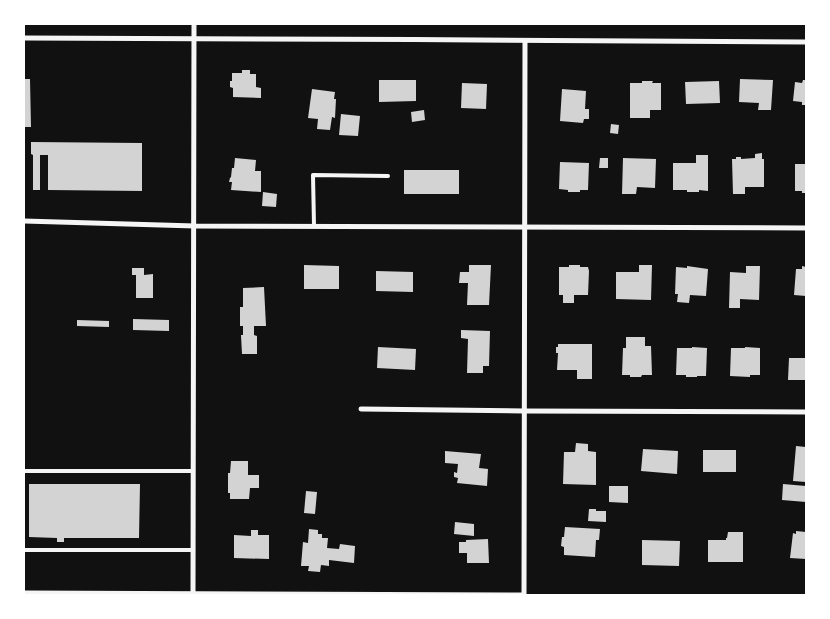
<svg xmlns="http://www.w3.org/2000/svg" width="830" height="619" font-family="'Alegreya Sans',sans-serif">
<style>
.building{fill:#d3d3d3}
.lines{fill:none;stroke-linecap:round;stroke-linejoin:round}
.service{stroke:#f5f5f5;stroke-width:4}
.minor{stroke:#f5f5f5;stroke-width:5}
</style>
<rect width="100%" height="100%" fill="#111"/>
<g class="building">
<polygon points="242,70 250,70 250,74 256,74 256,87 261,88 261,98 233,97 233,88 230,87 230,81 232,81 232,73 242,73"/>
<polygon points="24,79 30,79 31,127 24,127"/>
<polygon points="740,79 773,80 771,110 758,110 759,103 739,102"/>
<polygon points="379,80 416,80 416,101 379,102"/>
<polygon points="803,80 806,80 806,105 802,105 802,102 793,101 795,82 802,83"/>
<polygon points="642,81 653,81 652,83 661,83 661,110 650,110 650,118 630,118 630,83 642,83"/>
<polygon points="719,81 720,103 686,104 685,82"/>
<polygon points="462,83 487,84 486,109 461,108"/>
<polygon points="312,89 335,92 334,99 336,99 335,118 332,117 330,130 317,129 318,119 308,118"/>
<polygon points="562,89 586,91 585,109 589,109 589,119 584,119 583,123 560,121"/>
<polygon points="424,110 425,120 412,122 411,112"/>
<polygon points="341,114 360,116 358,136 339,135"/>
<polygon points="611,124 619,125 618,134 610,133"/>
<polygon points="31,142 142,143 142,191 48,190 48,155 40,155 40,190 33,190 33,155 31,154"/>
<polygon points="762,153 762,159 764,159 764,187 745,187 745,194 733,194 732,159 736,159 736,157 741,157 741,159 755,158 755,154"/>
<polygon points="696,155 708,155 708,191 699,190 699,192 687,192 687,190 673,190 673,163 696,163"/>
<polygon points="235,158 256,160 255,171 261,171 261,192 231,190 232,182 229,182 230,178 231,177 232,168 234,168"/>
<polygon points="600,158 608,158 608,168 599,168"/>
<polygon points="623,158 656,159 655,188 637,187 636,194 622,194"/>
<polygon points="560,162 589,163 588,190 580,190 580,192 568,192 568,190 559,189"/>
<polygon points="795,164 806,164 806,193 802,193 802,191 795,191"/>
<rect x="404" y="170" width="55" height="24"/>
<polygon points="263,192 277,194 276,207 262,206"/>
<polygon points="304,265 339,266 339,289 304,289"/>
<polygon points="469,265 491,265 489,305 467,305 468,283 459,283 460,272 469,272"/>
<polygon points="569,265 580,265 580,267 588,267 589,271 588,295 574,295 574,303 563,303 563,295 559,295 559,267 569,267"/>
<polygon points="639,265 652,265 651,300 616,299 616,272 639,272"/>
<polygon points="687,266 708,269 706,296 690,295 689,303 677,302 678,294 675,294 676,267 687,268"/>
<polygon points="746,266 760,266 759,300 740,299 740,308 729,308 730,272 746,273"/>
<polygon points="802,266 806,267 806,296 794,295 796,269 802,269"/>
<polygon points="132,268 144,268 144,275 153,274 153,298 136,298 136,275 132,275"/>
<polygon points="376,271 413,272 413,292 376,291"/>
<polygon points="264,287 266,326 254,326 254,335 257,336 257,354 242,354 241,335 243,335 243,326 240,326 240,307 243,307 243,288"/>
<polygon points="133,319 169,320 169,331 133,330"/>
<polygon points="77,320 109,321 109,327 77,326"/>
<polygon points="461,330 490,331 489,366 483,366 483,373 467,373 468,339 461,338"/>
<polygon points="626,337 645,337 645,346 651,346 652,375 642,375 641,377 630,377 630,375 622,375 623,348 626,348"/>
<polygon points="558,344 592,344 592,379 577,379 577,370 557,370 558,353 556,353 556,347 558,347"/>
<polygon points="378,347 416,349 415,370 377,368"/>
<polygon points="692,347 707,348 706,376 697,376 697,377 686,377 686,375 676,375 677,348 692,348"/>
<polygon points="745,347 760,348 760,375 750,375 750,377 730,376 731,348 745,348"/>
<polygon points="789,358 806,358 806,380 788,380"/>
<polygon points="576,443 588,444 588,451 596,452 596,485 563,484 564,452 575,452"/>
<polygon points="796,446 806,447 806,482 793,481"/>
<polygon points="643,449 678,451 677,474 641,471"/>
<rect x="703" y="450" width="33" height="22"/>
<polygon points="445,451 481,454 479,468 488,469 487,486 457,483 458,478 454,477 454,472 457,473 458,464 445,463"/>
<polygon points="231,461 248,461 248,475 259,475 259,488 250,488 249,499 230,499 230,493 228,493 228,473 230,473"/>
<polygon points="29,484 140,484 139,538 64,538 64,542 57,542 57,538 29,537"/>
<polygon points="783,484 806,486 806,502 782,500"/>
<polygon points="609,486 628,486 628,503 609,502"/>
<polygon points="306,491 317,492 315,514 304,513"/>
<polygon points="589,509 596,509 596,511 606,511 606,522 588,521"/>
<polygon points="455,522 474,524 474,536 454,534"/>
<polygon points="565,527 600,529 599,540 596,540 595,557 564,555 564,547 561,546 562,537 564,537"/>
<polygon points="309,529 318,530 318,534 322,534 322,538 328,538 327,548 339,549 340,544 355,546 354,563 329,560 329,566 321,565 320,572 308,571 309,566 301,566 303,542 308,543"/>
<polygon points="251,530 258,530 258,535 269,535 269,559 234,558 234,535 251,536"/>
<polygon points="796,531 806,532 806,559 790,558 793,533 796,534"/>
<polygon points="728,532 743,532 743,562 708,562 708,540 726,540 726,538 727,538"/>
<polygon points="488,539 489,563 467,563 467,553 459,553 459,542 466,542 466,540"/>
<polygon points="642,540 680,541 679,566 642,565"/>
</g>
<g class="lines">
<g class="service">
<polyline points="314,226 313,175 388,176"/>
<polyline points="24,471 193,471"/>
<polyline points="24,550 193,550"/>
</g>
<g class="minor">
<path d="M24 38C285 38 545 41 806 42"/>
<polyline points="24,221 195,226 806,228"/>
<polyline points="361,409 524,411 806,412"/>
<polyline points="24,593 524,595"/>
<polyline points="193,595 194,24"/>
<path d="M524 595C524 411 524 226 525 41"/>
</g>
</g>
<rect width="830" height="619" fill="none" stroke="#ffffff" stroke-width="50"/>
</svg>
